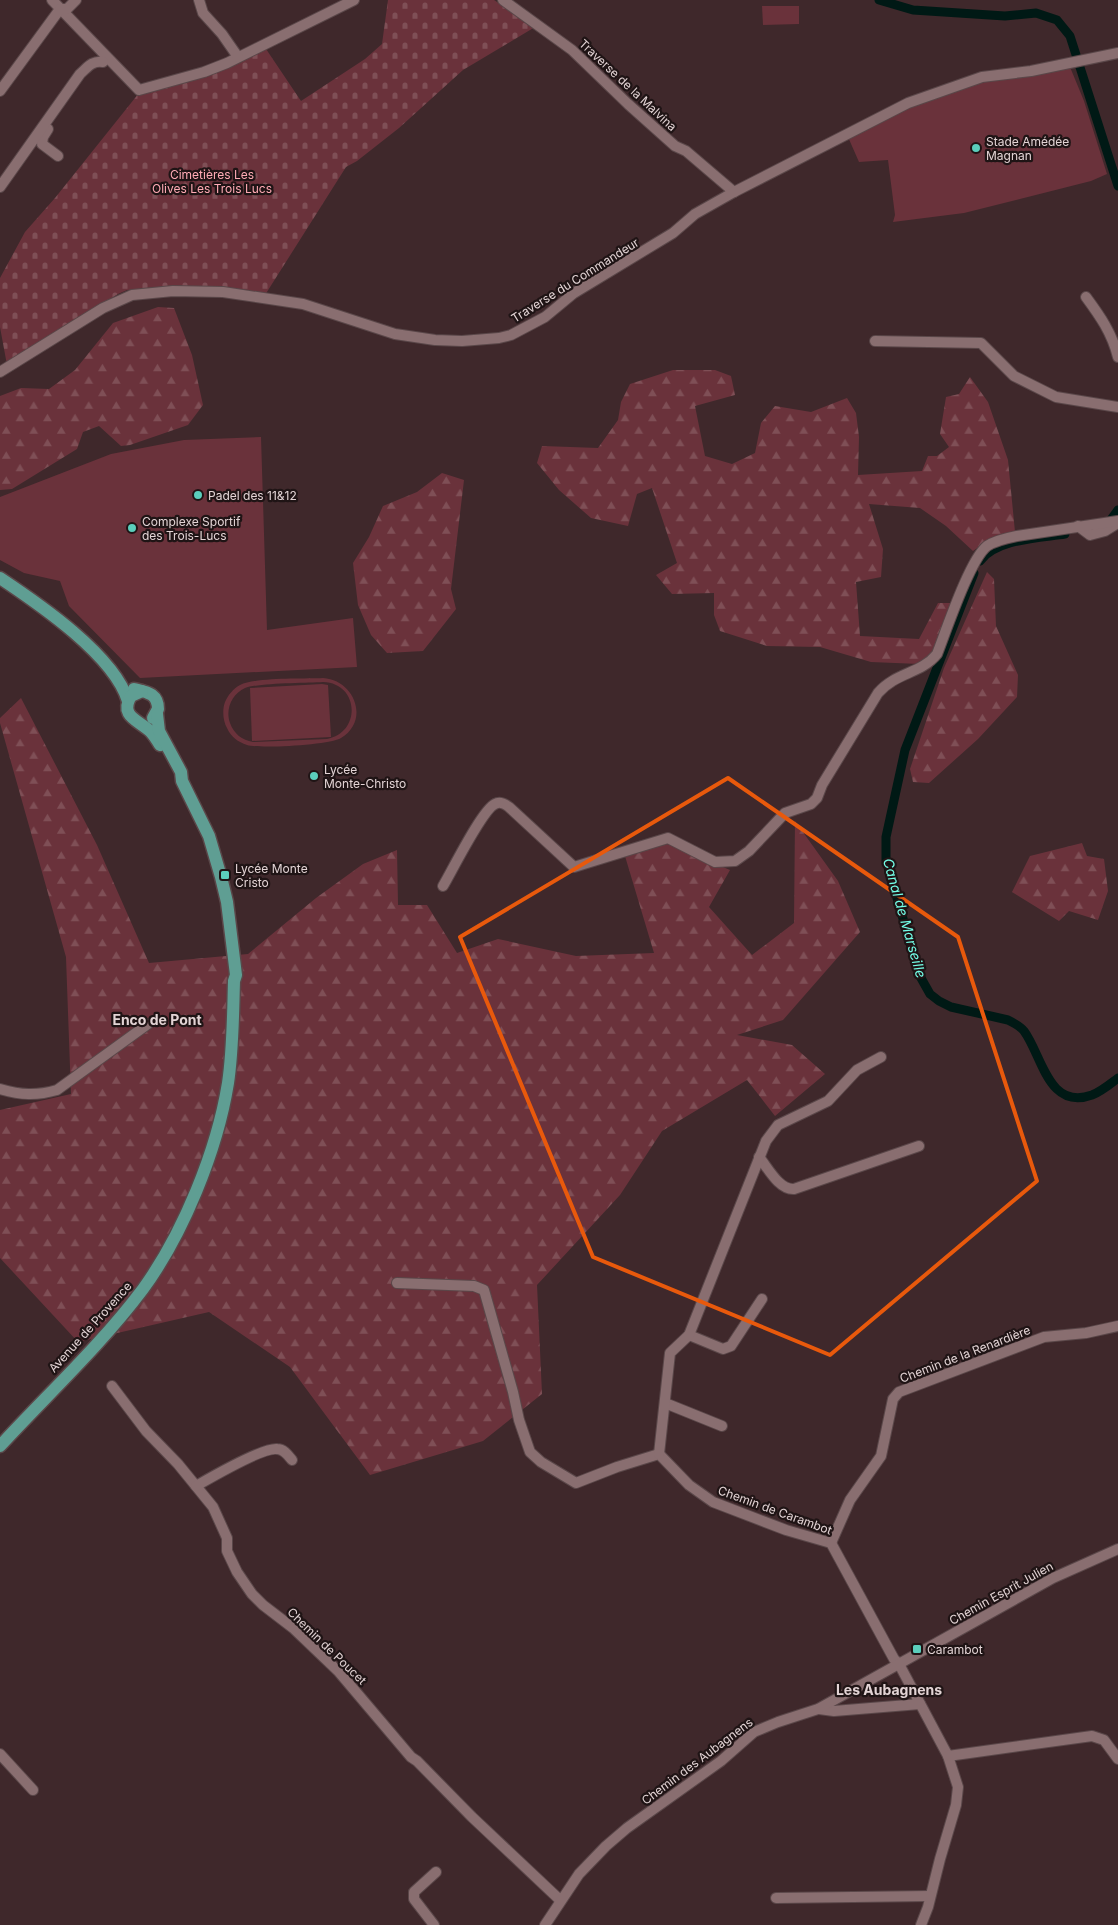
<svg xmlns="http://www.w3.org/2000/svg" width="1118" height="1925" font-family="Inter,sans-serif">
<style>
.forest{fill:url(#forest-firs)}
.cemetery{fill:url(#cemetery-stones)}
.pitch{fill:#6a323b;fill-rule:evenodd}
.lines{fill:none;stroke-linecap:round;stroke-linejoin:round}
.canal{stroke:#001915;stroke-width:9}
.minor-casing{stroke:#5a4749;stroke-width:12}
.major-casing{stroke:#5a4749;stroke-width:15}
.minor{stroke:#896e70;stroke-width:10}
.major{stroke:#5f9e93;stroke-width:12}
.marked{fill:none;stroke:#e8590c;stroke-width:4;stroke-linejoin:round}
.poi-dot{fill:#5bcebc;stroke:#1f1415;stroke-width:2}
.labels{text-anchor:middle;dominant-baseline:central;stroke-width:4.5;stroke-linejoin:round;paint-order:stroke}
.street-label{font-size:12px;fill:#e3d4d5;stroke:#1f1415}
.poi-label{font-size:12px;fill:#e3d4d5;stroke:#1f1415;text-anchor:start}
.park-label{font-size:12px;fill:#ffabb5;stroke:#1f1415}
.water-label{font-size:14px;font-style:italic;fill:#74ffe8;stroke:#1f1415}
.neighbourhood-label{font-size:14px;font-weight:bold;fill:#e3d4d5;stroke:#1f1415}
</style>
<defs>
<pattern id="forest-firs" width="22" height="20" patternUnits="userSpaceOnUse" patternTransform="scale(1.25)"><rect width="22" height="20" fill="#6a323b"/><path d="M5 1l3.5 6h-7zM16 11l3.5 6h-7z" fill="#7f4f56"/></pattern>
<pattern id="cemetery-stones" width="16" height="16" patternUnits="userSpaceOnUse" patternTransform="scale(1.25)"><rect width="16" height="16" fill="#6a323b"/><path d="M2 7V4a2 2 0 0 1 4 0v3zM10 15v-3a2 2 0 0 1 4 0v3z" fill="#7f4f56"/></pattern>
</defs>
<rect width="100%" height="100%" fill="#3f282b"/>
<g class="forest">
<polygon points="158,307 174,308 192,355 203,405 188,425 130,445 121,446 99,426 83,432 77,449 12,489 0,490 0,396 21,388 49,389 75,370 113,323"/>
<polygon points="673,370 715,370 731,376 735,395 695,406 705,456 732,464 755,453 761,423 775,406 811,412 847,398 856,413 859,437 858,475 922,471 928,456 937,456 949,447 940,434 946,397 959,394 970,377 988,402 1008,460 1015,532 991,538 973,551 946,526 920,508 869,504 883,549 881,577 856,582 860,636 919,639 938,603 951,603 935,649 920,664 871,662 820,647 767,646 720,631 714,615 714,593 672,594 656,575 677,563 652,488 637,494 628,526 591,518 559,490 537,463 542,446 598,448 618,420 621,402 630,384"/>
<polygon points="442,473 464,480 451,589 456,609 423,651 387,653 371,635 358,605 353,563 369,537 383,506 417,492"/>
<polygon points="987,572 994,579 996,626 1018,675 1017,697 978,739 929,783 913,782 910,769 944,668"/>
<polygon points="21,698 97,845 149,963 248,954 316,898 363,864 397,850 398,905 427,905 457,953 498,939 576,956 654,953 625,856 668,844 730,870 709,907 752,955 794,923 795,821 838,881 860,932 783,1020 737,1035 792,1045 825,1074 775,1116 747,1080 662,1131 620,1195 537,1285 542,1394 483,1441 370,1475 290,1367 209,1312 78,1342 0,1258 0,1110 71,1094 66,957 0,723 0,718"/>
<polygon points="1082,843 1087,856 1104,859 1108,891 1098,920 1069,911 1059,921 1012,892 1030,856"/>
</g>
<polygon class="cemetery" points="388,0 494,0 535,27 463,70 399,128 357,161 346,167 265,295 206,286 127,290 118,294 7,365 0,327 0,278 25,232 55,198 139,93 266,49 301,101 365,59 382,44"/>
<g class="pitch">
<polygon points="762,6 799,6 799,24 763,25"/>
<polygon points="1070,67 1084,101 1107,174 1091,181 964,213 893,222 895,215 888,160 859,162 848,137 880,120 959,88 985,80"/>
<polygon points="261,437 267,630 353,618 357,667 140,678 69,606 60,581 24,573 0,560 0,497 111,454 184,440"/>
<path d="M323 678C355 680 370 721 341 738 330 745 260 749 247 745 238 742 231 737 227 728 223 721 222 710 225 702 228 695 233 689 240 685 257 677 303 679 323 678ZM323 682C359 683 362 732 327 739L253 742C242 740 234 734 230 723 225 709 232 694 245 688 258 683 306 683 323 682Z"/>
<polygon points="322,684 328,685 331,737 252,741 250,688"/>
</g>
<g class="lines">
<g class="canal">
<polyline points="879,0 913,10 1005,16 1036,13 1057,20 1070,36 1118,186"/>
<polyline points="1107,525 1118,510"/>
<path d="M980 561C996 539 1039 538 1065 534"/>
<path d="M974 573 905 750 886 837V860L915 960 921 978 930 994 939 1001 951 1007 1008 1020C1014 1023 1020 1026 1024 1031 1042 1055 1048 1111 1092 1095 1102 1091 1110 1084 1118 1078"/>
</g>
<g class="minor-casing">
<g id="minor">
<polyline points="52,0 139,90 204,72 227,63 354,0"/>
<polyline points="199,0 203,13 222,34 238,57"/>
<polyline points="503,0 572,50 628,104 675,146 686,151 734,192"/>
<polyline points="0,91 60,9 67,9 76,0"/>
<polyline points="48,129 43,137 42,144 58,156"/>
<path d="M0 187 80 74C87 68 92 60 103 62"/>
<path d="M1086 297C1100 316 1112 333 1118 357"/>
<polyline points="875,341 981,343 1014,376 1056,397 1118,407"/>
<polyline points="0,372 103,308 132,295 173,291 223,292 303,304 395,334 435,340 462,341 499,338 511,335 545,317 574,293 673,233 695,214 734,192 908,103 982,77 1031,71 1118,53"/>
<polyline points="1078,526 1090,535 1105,531 1118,523"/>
<path d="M443 886C452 871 482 810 495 804 500 801 505 804 509 807L574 867 668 838 715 862 735 861 749 851 785 813 811 804 817 798 822 785 878 693C896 672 921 674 937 654 946 631 970 559 987 546 996 540 1007 538 1017 536L1118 521"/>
<path d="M0 1089C21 1095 36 1096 57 1090L148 1024"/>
<path d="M759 1157C768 1168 779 1190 794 1189L919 1146"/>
<polyline points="397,1283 474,1286 484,1290 513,1392 519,1420 530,1452 541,1462 576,1483 617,1467 659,1454 689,1485 713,1502 786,1530 831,1543 894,1659 899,1664 948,1756 958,1787 956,1805 940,1859 928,1907 921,1925"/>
<polyline points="689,1335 723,1349 731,1346 762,1299"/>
<polyline points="112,1386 146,1431 178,1464 213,1507 227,1538 227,1551 237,1572 252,1594 263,1605 293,1628 339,1672 411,1757 417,1761 472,1817 560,1900"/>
<polyline points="665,1403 722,1426"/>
<polyline points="659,1454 670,1353 689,1335 766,1141 778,1125 828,1101 857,1070 881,1057"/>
<path d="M196 1486C210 1478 263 1447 277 1449 284 1449 288 1455 292 1460"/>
<polyline points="831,1543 850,1500 881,1456 893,1399 899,1392 1044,1337 1086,1333 1118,1326"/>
<polyline points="819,1709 834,1711 920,1704"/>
<polyline points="0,1754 33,1790"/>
<polyline points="948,1756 1092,1736 1104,1740 1118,1759"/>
<polyline points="776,1898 930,1896"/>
<polyline points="434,1925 414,1899 414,1892 436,1872"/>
<polyline points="545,1925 579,1874 606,1846 627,1828 721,1761 754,1732 778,1722 818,1709 1053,1578 1118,1549"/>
</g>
</g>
<g class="major-casing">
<g id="major">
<path d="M0 578C39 604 114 655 128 701"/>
<path d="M134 689C146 692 158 693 158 709L153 718"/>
<path d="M142 691 131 696C119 716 138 720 150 731 154 735 157 740 160 745"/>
<path d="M0 1446C48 1394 101 1345 143 1289 183 1234 217 1151 228 1083 233 1050 233 1015 234 981L236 975 227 902 221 877 209 836 182 781 181 772 159 731 157 714"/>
</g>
</g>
<use href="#minor" class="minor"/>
<use href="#major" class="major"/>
</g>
<path class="marked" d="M728 778 958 937 1037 1181 830 1355 593 1257 460 937Z"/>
<g class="poi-dot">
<circle cx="976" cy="148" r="5"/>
<circle cx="198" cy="495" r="5"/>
<circle cx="132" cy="528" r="5"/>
<circle cx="314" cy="776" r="5"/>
<rect x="220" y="870" width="10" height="10" rx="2.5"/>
<rect x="912" y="1644" width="10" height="10" rx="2.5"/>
</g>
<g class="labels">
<g class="street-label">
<text transform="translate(628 85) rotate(43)">Traverse de la Malvina</text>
<text transform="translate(575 280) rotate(-32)">Traverse du Commandeur</text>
<text transform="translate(90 1327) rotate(-48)">Avenue de Provence</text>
<text transform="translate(965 1354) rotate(-21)">Chemin de la Renardière</text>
<text transform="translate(775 1510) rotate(20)">Chemin de Carambot</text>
<text transform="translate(1001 1593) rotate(-29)">Chemin Esprit Julien</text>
<text transform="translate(327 1646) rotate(44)">Chemin de Poucet</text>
<text transform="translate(697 1761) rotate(-37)">Chemin des Aubagnens</text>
</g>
<g class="poi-label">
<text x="986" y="141">Stade Amédée<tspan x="986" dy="14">Magnan</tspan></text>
<text x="208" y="495">Padel des 11&amp;12</text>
<text x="142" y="521">Complexe Sportif<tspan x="142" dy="14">des Trois-Lucs</tspan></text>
<text x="324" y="769">Lycée<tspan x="324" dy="14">Monte-Christo</tspan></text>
<text x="235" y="868">Lycée Monte<tspan x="235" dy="14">Cristo</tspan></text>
<text x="927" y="1649">Carambot</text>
</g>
<g class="park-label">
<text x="212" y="174">Cimetières Les<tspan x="212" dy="14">Olives Les Trois Lucs</tspan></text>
</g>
<g class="water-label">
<text transform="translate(905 918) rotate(74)">Canal de Marseille</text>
</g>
<g class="neighbourhood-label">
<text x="157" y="1019">Enco de Pont</text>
<text x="889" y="1689">Les Aubagnens</text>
</g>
</g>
</svg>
